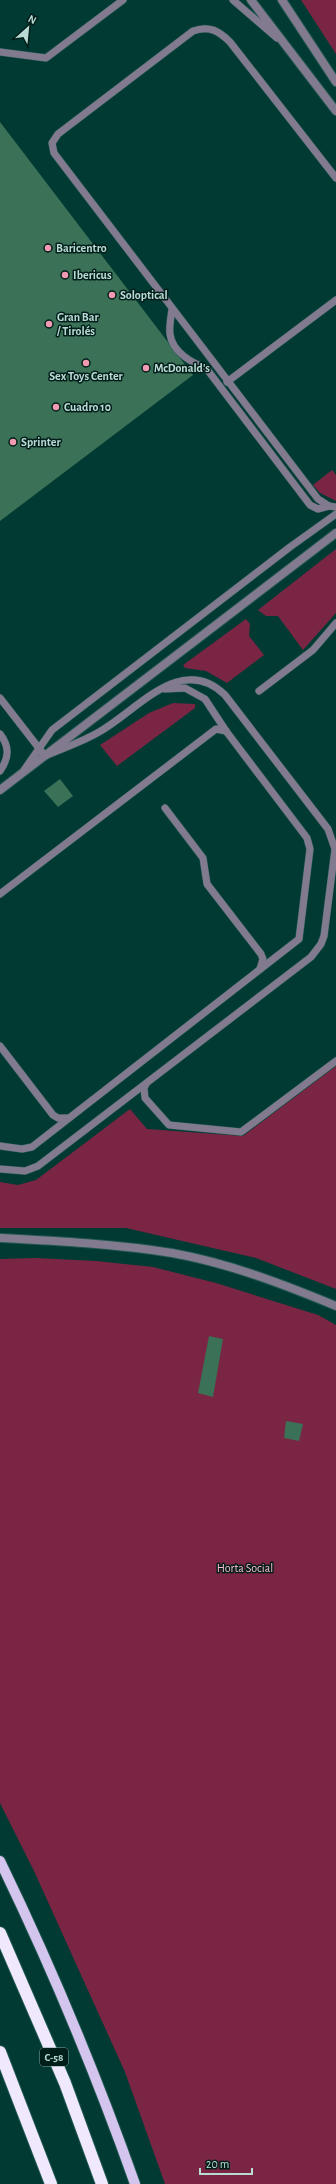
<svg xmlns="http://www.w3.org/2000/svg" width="336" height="2184" font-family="'Alegreya Sans',sans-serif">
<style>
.green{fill:#7a2543}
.building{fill:#3b7157}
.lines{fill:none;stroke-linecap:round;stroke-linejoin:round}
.service-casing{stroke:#215750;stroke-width:8}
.minor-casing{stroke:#215750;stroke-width:10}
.primary-casing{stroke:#215750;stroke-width:12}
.motorway-casing{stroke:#215750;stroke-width:14}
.service{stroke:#827b8f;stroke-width:7}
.minor{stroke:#827b8f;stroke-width:8}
.primary{stroke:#d4c5ef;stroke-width:10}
.motorway{stroke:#f0e8fd;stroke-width:12}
.poi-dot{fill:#f19ab2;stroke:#021e1a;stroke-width:1.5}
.labels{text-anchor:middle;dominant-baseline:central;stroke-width:3;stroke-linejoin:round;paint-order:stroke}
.shield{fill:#021e1a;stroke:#83a29c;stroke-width:1}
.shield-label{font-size:11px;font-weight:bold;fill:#badbd4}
.poi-label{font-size:12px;font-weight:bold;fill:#badbd4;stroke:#021e1a;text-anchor:start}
.park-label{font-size:12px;fill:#fdbfcf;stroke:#021e1a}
</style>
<rect width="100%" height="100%" fill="#003a33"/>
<g class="green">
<polygon points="301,0 336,0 336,54"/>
<polygon points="332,470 336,475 336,501 320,493 313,485"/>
<polygon points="336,549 336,613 303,650 278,616 266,616 258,610"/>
<polygon points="246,619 250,624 249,636 264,655 227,683 206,671 185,668 183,665"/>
<polygon points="173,703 195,704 195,708 117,766 100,745 149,713"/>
<polygon points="336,1066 336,1289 256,1258 126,1228 0,1228 0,1182 18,1185 36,1180 130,1109 147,1129 243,1136"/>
<polygon points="36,1258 96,1261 153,1267 216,1283 318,1315 336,1325 336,2184 165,2184 125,2072 34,1871 0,1803 0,1259"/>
</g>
<g class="building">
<polygon points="0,122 193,375 0,521"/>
<polygon points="60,779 73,796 58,807 44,791"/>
<polygon points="209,1336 223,1339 213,1397 198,1393"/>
<polygon points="286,1421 303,1424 299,1441 284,1438"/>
</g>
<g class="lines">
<g class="service-casing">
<g id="service">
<polyline points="233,0 277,38"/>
<polyline points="0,52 46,58 123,0"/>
<path d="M336 178 230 42C219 31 209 25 193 31L58 134 52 143 54 153 318 499 329 506 336 507"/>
<path d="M172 309C171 317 169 326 170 334 172 352 192 363 206 368L310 505 318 509 329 506"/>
<polyline points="227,382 336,300"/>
<polyline points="259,691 313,650 336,623"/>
<path d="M0 698 45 756C63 748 82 742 99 732 137 711 181 652 225 695L328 829 335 849 324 936 321 944 311 957 38 1166 25 1171 0 1169"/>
<path d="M0 734C10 747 9 758 0 771"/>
<polyline points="24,770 52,730 290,547 336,514"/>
<polyline points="165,808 203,858 207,884 261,954 263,959 260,969"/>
<polyline points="0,894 216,729 226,731"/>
<polyline points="0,1046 53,1115 58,1118 68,1118"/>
<polyline points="146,1084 144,1088 145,1098 169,1125 241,1132 336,1061"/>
<polyline points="0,1146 22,1149 32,1147 299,939 310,849 307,838 226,731 205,699 185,688 165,689"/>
</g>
</g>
<g class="minor-casing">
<g id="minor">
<polyline points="251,0 336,111"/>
<polyline points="282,0 336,82"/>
<polyline points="0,790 336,533"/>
<path d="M0 1238C57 1241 115 1244 172 1253 228 1263 283 1284 336 1306"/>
</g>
</g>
<g class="primary-casing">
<path id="primary" d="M0 1861C51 1966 96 2074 135 2184"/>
</g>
<g class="motorway-casing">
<g id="motorway">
<polyline points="0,1933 65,2083 102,2184"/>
<polyline points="0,2052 51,2184"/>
</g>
</g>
<use href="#service" class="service"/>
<use href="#minor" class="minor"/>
<use href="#primary" class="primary"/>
<use href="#motorway" class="motorway"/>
</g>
<g class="poi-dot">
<circle cx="48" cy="248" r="4"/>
<circle cx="65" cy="275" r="4"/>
<circle cx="112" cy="295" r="4"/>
<circle cx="49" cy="324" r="4"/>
<circle cx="86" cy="363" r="4"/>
<circle cx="146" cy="368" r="4"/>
<circle cx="56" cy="407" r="4"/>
<circle cx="13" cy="442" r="4"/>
</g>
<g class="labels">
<rect class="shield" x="40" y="2048" width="28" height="18" rx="3"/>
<g class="shield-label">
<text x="54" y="2057">C-58</text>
</g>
<g class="poi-label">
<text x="56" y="248">Baricentro</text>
<text x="73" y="275">Ibericus</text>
<text x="120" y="295">Soloptical</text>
<text x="57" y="317">Gran Bar<tspan x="57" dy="14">/ Tirolés</tspan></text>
<text x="154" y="368">McDonald's</text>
<text x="86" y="376" text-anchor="middle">Sex Toys Center</text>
<text x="64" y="407">Cuadro 10</text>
<text x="21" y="442">Sprinter</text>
</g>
<g class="park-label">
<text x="245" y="1568">Horta Social</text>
</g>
</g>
<g transform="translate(28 28) rotate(27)" stroke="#021e1a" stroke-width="3" paint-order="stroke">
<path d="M0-3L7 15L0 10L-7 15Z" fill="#badbd4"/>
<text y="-6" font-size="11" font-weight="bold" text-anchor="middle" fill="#badbd4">N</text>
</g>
<path d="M200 2168v6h52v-6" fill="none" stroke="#badbd4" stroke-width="2"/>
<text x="206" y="2168" font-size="12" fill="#badbd4" stroke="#021e1a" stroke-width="3" paint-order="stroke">20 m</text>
</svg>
